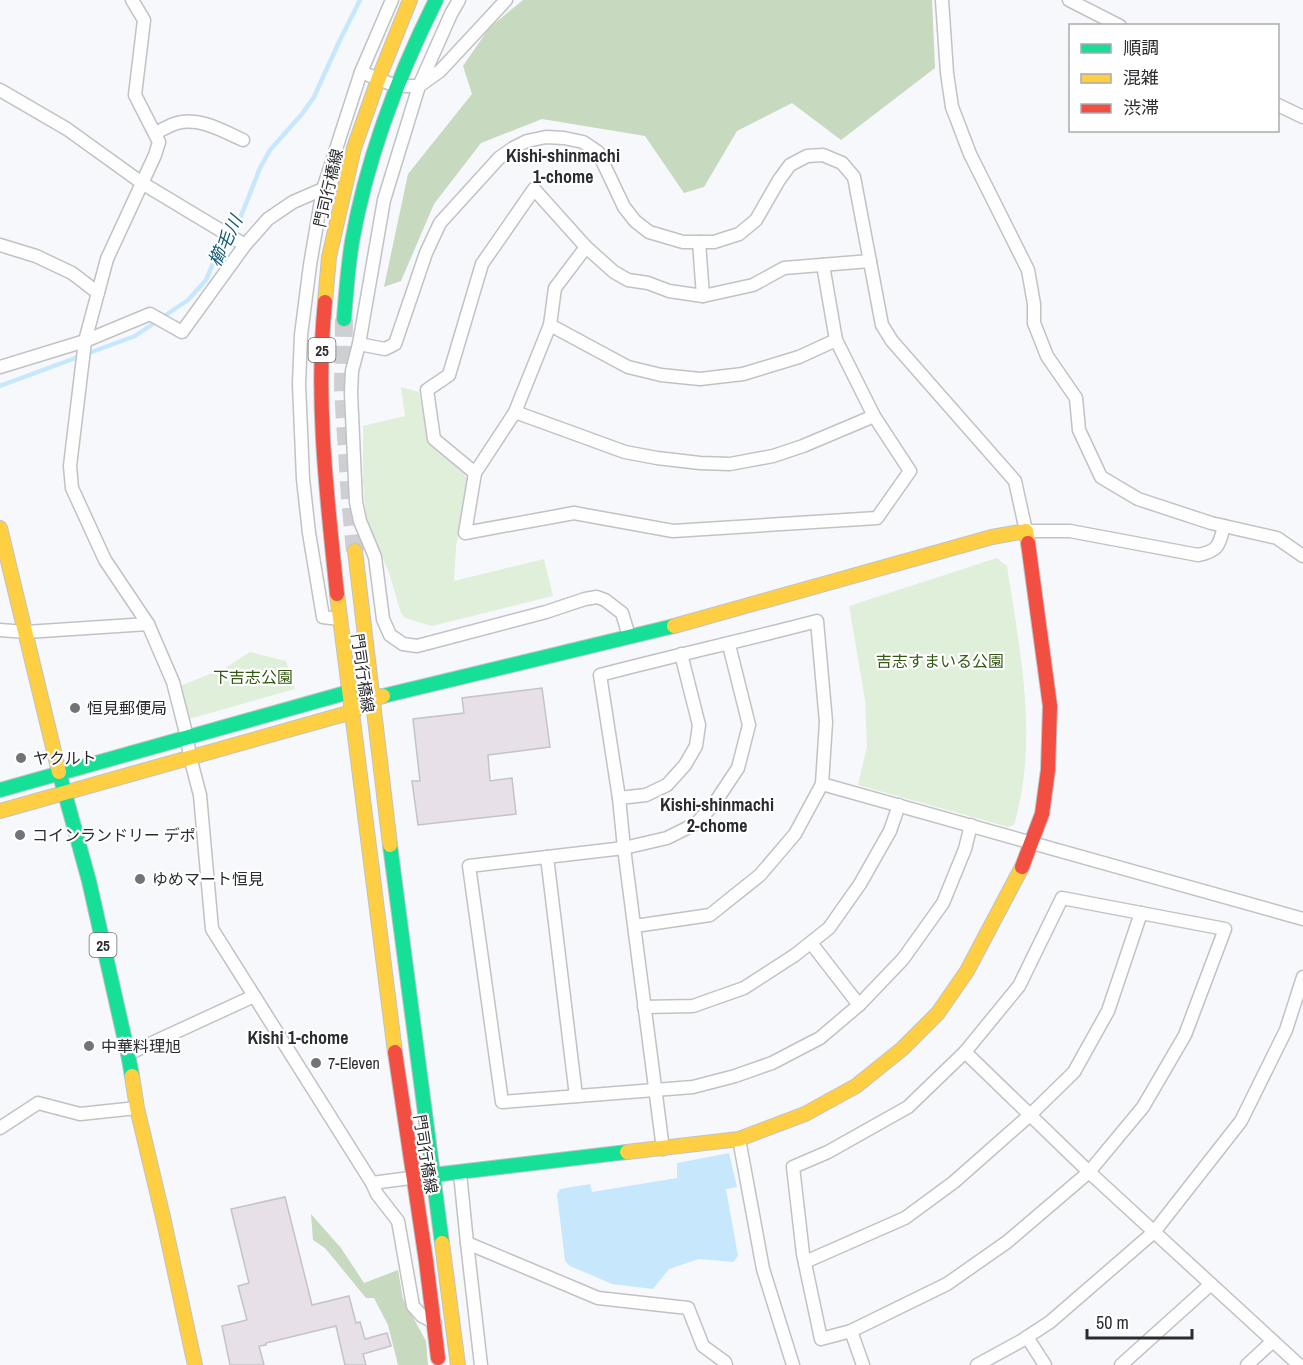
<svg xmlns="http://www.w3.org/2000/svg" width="1303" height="1365" font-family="'Archivo Narrow','Noto Sans JP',sans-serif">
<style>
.green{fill:#dfefd9}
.forest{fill:#c7d9bf}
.water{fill:#c7e8fc}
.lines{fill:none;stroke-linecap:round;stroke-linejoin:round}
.stream{stroke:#c7e8fc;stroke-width:4.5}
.building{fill:#e8e0e8;stroke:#c4c3c6;stroke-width:1.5}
.primary-tunnel{stroke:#cecfd2;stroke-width:18;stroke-dasharray:18 9;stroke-linecap:butt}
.street-casing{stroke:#c1c2c6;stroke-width:15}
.fast-casing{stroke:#c1c2c6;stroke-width:16}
.slow-casing{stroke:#c1c2c6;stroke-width:16}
.jam-casing{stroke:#c1c2c6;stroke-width:16}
.street{stroke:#fefefe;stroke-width:12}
.fast{stroke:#16e098;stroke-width:14}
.slow{stroke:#ffcf43;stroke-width:14}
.jam{stroke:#f24e42;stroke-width:14}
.poi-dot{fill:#727377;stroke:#fff;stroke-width:2}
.labels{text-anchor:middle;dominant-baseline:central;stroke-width:4.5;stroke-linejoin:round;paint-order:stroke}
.shield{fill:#fff;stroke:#6b6b6e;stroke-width:1.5}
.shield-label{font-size:15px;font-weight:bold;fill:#2b2c30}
.street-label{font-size:16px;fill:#2b2c30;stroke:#fff}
.park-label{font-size:16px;fill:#325812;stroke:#fff}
.poi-label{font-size:16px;fill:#2b2c30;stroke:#fff;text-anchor:start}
.neighbourhood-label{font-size:18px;font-weight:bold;fill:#2b2c30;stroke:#fff}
.water-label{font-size:18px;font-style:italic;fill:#0e5879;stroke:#fff}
</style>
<rect width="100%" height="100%" fill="#f7f8fb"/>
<g class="green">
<polygon points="401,387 419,392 428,443 463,471 468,480 456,547 454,581 544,559 553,596 432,626 405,618 401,613 389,573 366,519 363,481 363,426 405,416"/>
<path d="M997 558 1007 566C1020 651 1039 741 1014 825L1008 827 858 785 867 746 865 700 849 606Z"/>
<polygon points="250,652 286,661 295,689 189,719 180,686 225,668"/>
</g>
<g class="forest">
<polygon points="523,0 932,0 935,68 841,140 792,103 737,131 704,187 684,193 645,136 542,119 481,143 434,204 401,281 384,287 408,174 472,94 463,66 489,28"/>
<polygon points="311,1214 341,1248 364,1283 398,1270 403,1299 426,1341 428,1365 398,1365 388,1325 374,1298 366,1298 325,1248 313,1240"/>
</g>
<polygon class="water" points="729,1153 737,1187 726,1189 738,1256 733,1262 699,1259 669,1269 653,1289 612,1284 570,1266 565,1261 557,1194 560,1189 590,1184 592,1192 677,1178 677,1163"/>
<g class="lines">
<polyline class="stream" points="0,386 135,336 188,300 206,280 215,259 241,216 260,168 270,150 302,114 314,97 338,44 360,0"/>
</g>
<g class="building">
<polygon points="542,688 550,747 488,755 490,781 512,778 516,814 418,825 412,781 420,781 413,719 464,713 462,698"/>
<polygon points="285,1197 312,1305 349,1296 356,1323 360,1322 365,1339 387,1333 391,1346 363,1354 366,1365 345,1365 336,1326 266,1343 266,1345 259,1346 264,1365 230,1365 222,1326 247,1320 238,1286 249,1283 231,1209"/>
</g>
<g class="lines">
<polyline class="primary-tunnel" points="344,319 343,390 350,498 355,551"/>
<g class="street-casing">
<g id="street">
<polyline points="132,0 144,20 135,95 159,142 155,155 107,259 85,341 70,466 72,488 105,560 148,624 173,682 187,737 190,757 200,795 212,929 372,1183 377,1194 398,1221 413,1306 422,1316 435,1323"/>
<polyline points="459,0 451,14 419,86 384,200 359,344 352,371 351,393 356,502 360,521 375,557 383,619 390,635 403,644 417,646 546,612 585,599 597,597 605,600 622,613 629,636"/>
<polyline points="942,0 947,73 952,107 970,154 1028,270 1034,304 1034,323 1047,356 1076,398 1079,430 1101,477 1138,499 1211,523 1277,538 1303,556"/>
<polyline points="1069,0 1120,26"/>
<polyline points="361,72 392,0"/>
<polyline points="0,90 67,129 142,183 245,245"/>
<polyline points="1278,105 1303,117"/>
<path d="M155 133C162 130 170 125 177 123 200 117 223 131 243 140"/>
<polyline points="699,242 703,296 753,285 784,268 870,261"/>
<polyline points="0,245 36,256 72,273 98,293"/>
<polyline points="703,296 669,291 648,283 628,280 614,272 586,247 555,288 550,325 515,412 475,473 465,533 574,513 673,531 877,518 910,471 874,416 836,340 823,265"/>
<polyline points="550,325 628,367 661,375 700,379 743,374 799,357 836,340"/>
<path d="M359 344 385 349 395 344 426 253 440 223 499 158 513 148 527 141 546 137 564 138 583 142 598 152 624 207 635 221 649 232 683 242H714L739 234 756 220 779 180 790 165 807 156 823 155 842 163 854 177 882 325 892 341 1015 481 1026 531H1070L1198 555C1219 551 1219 545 1224 526"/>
<polyline points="0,367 85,341 150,314 182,332 245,245 268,219 293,202 323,189"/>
<polyline points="515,412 625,452 657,458 700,463 730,464 773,456 803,446 874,416"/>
<polyline points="475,473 434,439 427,390 449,375 482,264 534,189 586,247"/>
<polyline points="339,619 323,617 309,533 303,479 299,384 301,335 310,265 323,189 361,72 396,86 419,86 440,71 506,0"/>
<polyline points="0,630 26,632 148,624"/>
<polyline points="729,645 749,725 738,768 716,801 697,823 667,838 624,848 469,866 502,1102 693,1087 735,1076 772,1063 820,1038 859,1005 903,959 943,903 965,849 971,825"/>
<polyline points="822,784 1303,919"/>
<polyline points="619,798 646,795 667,785 685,765 696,746 699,725 681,654"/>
<polyline points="547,857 576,1096"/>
<polygon points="1062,898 1225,929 1185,1035 1143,1107 1089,1172 1007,1242 947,1284 851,1331 821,1339 803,1254 793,1167 828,1152 908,1107 965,1052 1019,986"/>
<path d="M635 926 710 915 760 875 795 834 822 784 826 722 817 621C745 640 672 656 600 675L619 798 624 848 663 1149"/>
<polyline points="811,943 859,1005"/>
<polyline points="644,1007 693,1006 744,988 795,955 829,928 860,884 890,831 899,805"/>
<polyline points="965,1052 1089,1172 1299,1365"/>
<polyline points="128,1054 254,996"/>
<polyline points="0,1128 38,1103 80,1114 137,1108"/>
<polyline points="739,1139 763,1269 793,1365"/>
<polyline points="460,1173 467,1243 481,1365"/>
<polyline points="372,1183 433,1175"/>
<polyline points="467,1243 598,1298 688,1308 703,1346 725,1362 726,1365"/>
<polyline points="805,1262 905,1218 954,1182 1030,1115 1074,1072 1108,1011 1141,913"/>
<polyline points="851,1331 863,1365"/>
<polyline points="1027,1337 1045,1365"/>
<polyline points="977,1365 1021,1341 1050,1322 1154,1232 1241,1121 1286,1030 1303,977"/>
<polyline points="1121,1365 1211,1284"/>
<polyline points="1247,1365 1273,1341"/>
</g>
</g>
<g class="fast-casing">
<g id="fast">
<path d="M344 319C346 293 348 267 352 242 367 157 398 76 436 0"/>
<polyline points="383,696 674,626"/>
<polyline points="59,772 89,881 128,1054 132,1076"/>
<polyline points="0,790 349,692 360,695"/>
<polyline points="390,845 442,1243"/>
<polyline points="433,1175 627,1152"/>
</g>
</g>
<g class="slow-casing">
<g id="slow">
<polyline points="325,302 329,257 354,148 378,80 410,0"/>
<polyline points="0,528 59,772"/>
<polyline points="355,551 390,845"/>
<polyline points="337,594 395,1052"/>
<polyline points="674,626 992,537 1026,531 1028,543"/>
<polyline points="0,811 352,712 373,699 383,696"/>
<polyline points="132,1076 137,1108 163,1217 195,1365"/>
<polyline points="627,1152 739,1139 805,1114 856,1086 902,1049 938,1013 967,971 1022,867"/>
<polyline points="442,1243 458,1365"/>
</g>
</g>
<g class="jam-casing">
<g id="jam">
<path d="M325 302C315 399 327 497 337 594"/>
<polyline points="1022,867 1042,814 1048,770 1050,706 1028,543"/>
<polyline points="395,1052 426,1261 438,1358"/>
</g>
</g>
<use href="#street" class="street"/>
<use href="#fast" class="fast"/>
<use href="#slow" class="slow"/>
<use href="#jam" class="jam"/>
</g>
<g class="poi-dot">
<circle cx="75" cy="708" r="6"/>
<circle cx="21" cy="758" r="6"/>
<circle cx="20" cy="835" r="6"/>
<circle cx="140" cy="879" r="6"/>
<circle cx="89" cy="1046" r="6"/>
<circle cx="316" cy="1063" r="6"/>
</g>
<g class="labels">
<g class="shield">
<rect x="308.5" y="338" width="27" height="24" rx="4.5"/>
<rect x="89.5" y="933" width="27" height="24" rx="4.5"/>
</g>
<g class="shield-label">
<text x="322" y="350">25</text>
<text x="103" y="945">25</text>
</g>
<g class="street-label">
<text transform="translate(328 188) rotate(-77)">門司行橋線</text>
<text transform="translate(363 673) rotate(82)">門司行橋線</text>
<text transform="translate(426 1154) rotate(81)">門司行橋線</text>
</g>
<g class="park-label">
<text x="940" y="661">吉志すまいる公園</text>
<text x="253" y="677">下吉志公園</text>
</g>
<g class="poi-label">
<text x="87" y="708">恒見郵便局</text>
<text x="33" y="758">ヤクルト</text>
<text x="32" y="835">コインランドリー デポ</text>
<text x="152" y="879">ゆめマート恒見</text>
<text x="101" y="1046">中華料理旭</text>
<text x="328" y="1063">7-Eleven</text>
</g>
<g class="neighbourhood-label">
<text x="563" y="155">Kishi-shinmachi<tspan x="563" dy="21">1-chome</tspan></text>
<text x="717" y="804">Kishi-shinmachi<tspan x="717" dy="21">2-chome</tspan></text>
<text x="298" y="1037">Kishi 1-chome</text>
</g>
<g class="water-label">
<text transform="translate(225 241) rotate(-64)">櫛毛川</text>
</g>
</g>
<rect x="1069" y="24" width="210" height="108" fill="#ffffff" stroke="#aaabac" stroke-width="1.5"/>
<rect x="1081" y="44" width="30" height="9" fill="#16e098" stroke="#aaabac" stroke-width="1.5"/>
<text x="1123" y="54" font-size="18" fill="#2b2c30">順調</text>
<rect x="1081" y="74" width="30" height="9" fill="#ffcf43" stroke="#aaabac" stroke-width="1.5"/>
<text x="1123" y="84" font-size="18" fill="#2b2c30">混雑</text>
<rect x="1081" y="104" width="30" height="9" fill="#f24e42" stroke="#aaabac" stroke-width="1.5"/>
<text x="1123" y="114" font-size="18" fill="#2b2c30">渋滞</text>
<path d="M1087 1329v9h105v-9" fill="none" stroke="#2b2c30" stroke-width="3"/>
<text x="1096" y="1329" font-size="18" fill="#2b2c30" stroke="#ffffff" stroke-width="4.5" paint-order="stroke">50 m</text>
</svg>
